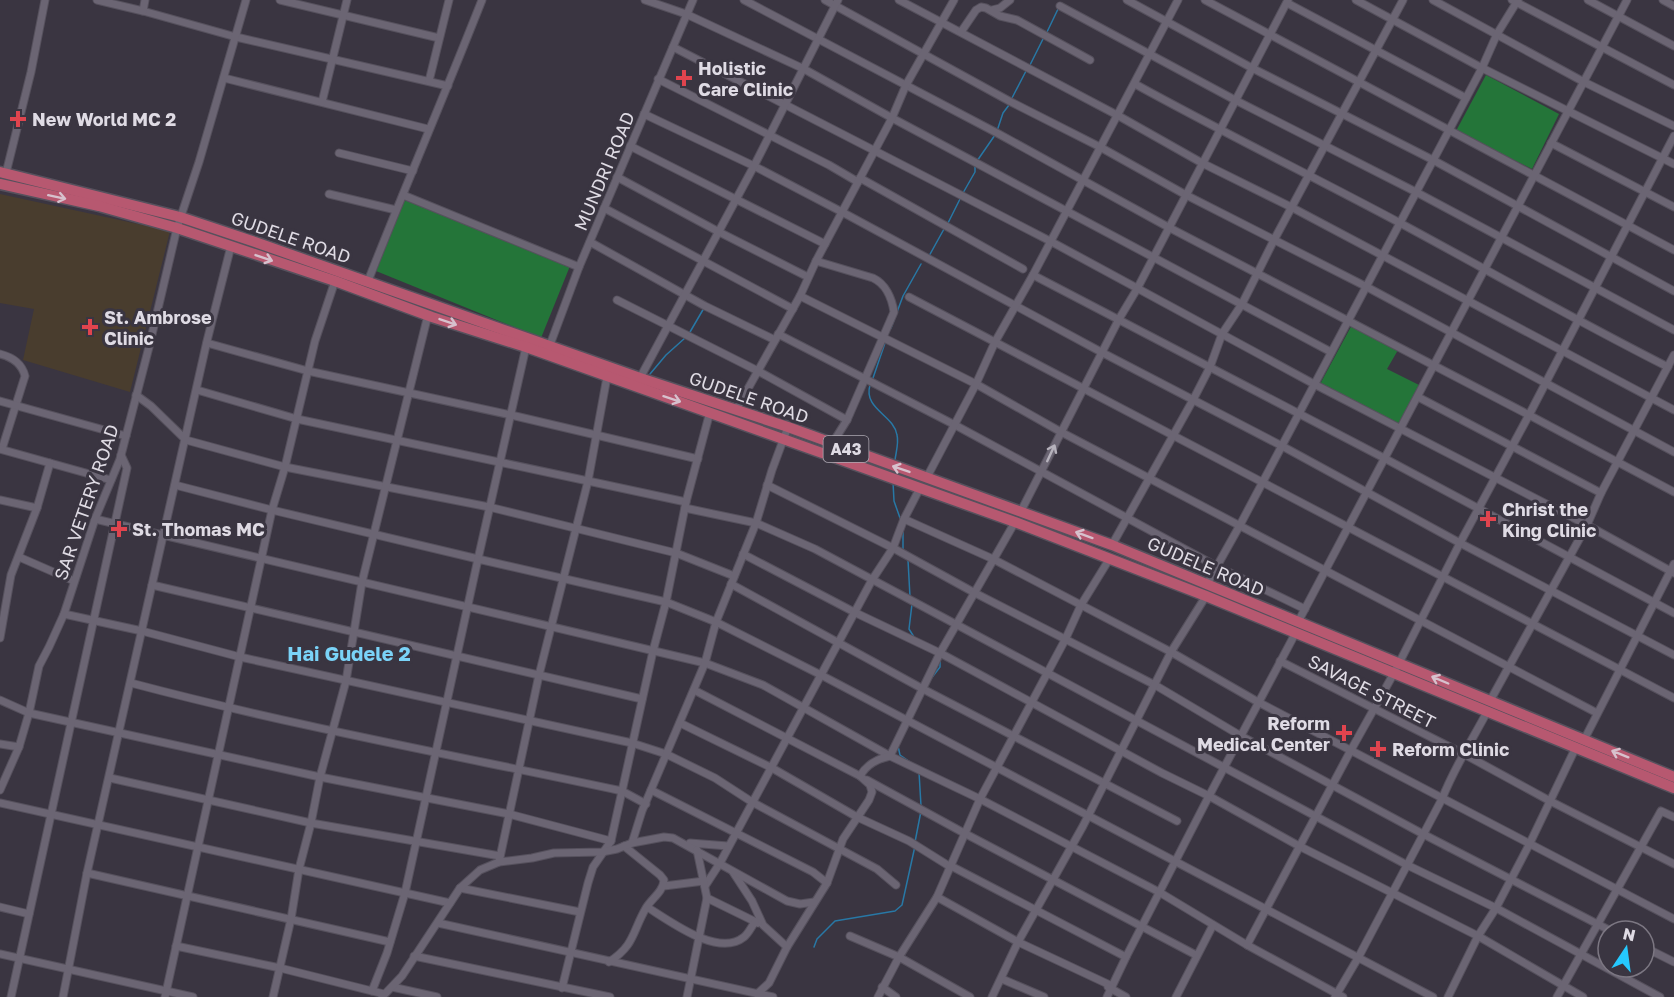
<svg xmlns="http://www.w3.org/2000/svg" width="1674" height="997" font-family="'Golos Text',sans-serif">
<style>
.commercial{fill:#493d2e}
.pitch{fill:#247539}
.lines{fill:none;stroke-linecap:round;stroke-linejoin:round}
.stream{stroke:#2878a5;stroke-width:1.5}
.minor-casing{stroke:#56515d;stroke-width:9}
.trunk-casing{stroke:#56515d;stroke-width:13}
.minor{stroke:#6b6573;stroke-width:7}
.trunk{stroke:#b75870;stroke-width:10}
.oneway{stroke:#d7c1cd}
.oneway2{stroke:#b6b2bc}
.health-dot{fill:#e0444e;stroke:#3a3541;stroke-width:2}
.labels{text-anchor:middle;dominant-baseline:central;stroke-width:6;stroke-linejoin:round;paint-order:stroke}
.shield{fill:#3a3541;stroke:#aea9b3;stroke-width:1.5}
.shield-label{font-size:16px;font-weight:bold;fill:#dfdbe4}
.poi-label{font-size:18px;font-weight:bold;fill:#dfdbe4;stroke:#3a3541;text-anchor:start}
.street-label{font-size:18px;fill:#dfdbe4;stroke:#3a3541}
.neighbourhood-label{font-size:20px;font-weight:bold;fill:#7ad3f8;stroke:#3a3541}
</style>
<rect width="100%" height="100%" fill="#3a3541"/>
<polygon class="commercial" points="0,194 170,231 130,392 23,360 34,309 0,303"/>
<g class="pitch">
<polygon points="1486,75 1559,114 1532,169 1456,131"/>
<polygon points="405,198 570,266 541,338 376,271"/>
<polygon points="1353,323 1398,350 1387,369 1421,386 1400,427 1319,386"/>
</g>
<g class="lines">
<g class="stream">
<polyline points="1047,32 1059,7"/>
<polyline points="1029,67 1043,39"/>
<polyline points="1012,98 1026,71"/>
<polyline points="997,131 1003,113 1009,105"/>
<polyline points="977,161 995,135"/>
<polyline points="963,193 975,172 975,165"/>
<polyline points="947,225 961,197"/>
<polyline points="929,256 944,229"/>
<polyline points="891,328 903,296 921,264"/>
<polyline points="690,332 704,308"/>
<polyline points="650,374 666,355 685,338"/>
<polyline points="873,378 885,343"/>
<path d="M870 385C863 409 894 415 897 435 899 443 896 452 895 460"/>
<polyline points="893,482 894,501 900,518"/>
<polyline points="903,551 903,529"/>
<polyline points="908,560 910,597"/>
<polyline points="912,604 909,629 914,637"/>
<polyline points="930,680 940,667 940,659"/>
<polyline points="898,746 900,755 913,764"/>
<polyline points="919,772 921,806"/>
<polyline points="915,842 921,811"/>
<polyline points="814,947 817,939 835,921 895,911 902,905 915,846"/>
</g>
<g class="minor-casing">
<g id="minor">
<polyline points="97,0 143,11 236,37 448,86"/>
<polyline points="280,0 439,38"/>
<polyline points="645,0 686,14 804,69 892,118 1331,352"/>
<polyline points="744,0 997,133 1168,227 1529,415 1674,492"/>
<polyline points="825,0 1011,102 1100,147 1186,195 1365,286 1674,452"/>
<polyline points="899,0 1117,115 1202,163 1291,207 1674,410"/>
<polyline points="1127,0 1252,68 1433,160 1674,291"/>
<polyline points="1205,0 1674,250"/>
<polyline points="1356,0 1482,68 1674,164"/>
<polyline points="1433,0 1584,82 1674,126"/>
<polyline points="1512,0 1674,85"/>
<polyline points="1588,0 1674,46"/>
<polyline points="1663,0 1674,6"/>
<polyline points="1287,3 1466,98"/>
<polyline points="1060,6 1235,100 1416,192 1674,330"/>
<polyline points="992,10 1000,8 1010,0"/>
<polyline points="143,11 145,0"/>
<polyline points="961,32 976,10 981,7 986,8 1000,16 1017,20 1090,60"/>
<polyline points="673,47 1050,241 1314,384 1587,525 1674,573"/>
<polyline points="224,78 428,129"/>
<polyline points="658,79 829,165 858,182"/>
<polyline points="429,81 449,0"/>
<path d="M1135 84C1222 132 1312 176 1400 223 1489 271 1577 321 1668 367"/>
<polyline points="322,102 347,0"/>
<polyline points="644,114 754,166 842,212 1103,353 1282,446 1460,543 1674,655"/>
<polyline points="1551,143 1674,207"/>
<polyline points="630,146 825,244"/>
<polyline points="339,153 413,171"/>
<polyline points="6,173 31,72 45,0"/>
<polyline points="617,177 719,232 808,277"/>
<polyline points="860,178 1023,269"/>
<polyline points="329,194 396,210"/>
<polyline points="403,195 579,267"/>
<polyline points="604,208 793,309"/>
<polyline points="590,242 705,306 775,340"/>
<path d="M816 261 873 278C886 284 892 299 894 312L847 420 832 444"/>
<polyline points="1033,275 1384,458 1674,613"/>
<path d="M368 281C405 187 445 94 482 0"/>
<polyline points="800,296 976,384 1061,432 1597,713"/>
<polyline points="909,297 1674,698"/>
<polyline points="617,300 758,371 847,420"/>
<polyline points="778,334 955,425 1216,566 1305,609"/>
<polyline points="207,343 308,371 511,415 698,459"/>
<polyline points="548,350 579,267 693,0"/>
<path d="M0 354C12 357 22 364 25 376L2 449"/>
<polyline points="607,377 588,481 686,502"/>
<polyline points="640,378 754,166 838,0"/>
<polyline points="197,390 297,419 588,481 539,675 499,862"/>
<polyline points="136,395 151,406 186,440 285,467 489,507 676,553 734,576"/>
<polyline points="1418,397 1601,493"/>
<polyline points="0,401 126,436"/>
<polyline points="736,410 800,296 816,261 892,118 906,85 954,0"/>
<polyline points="0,449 111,480"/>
<polyline points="927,477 976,384 995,342 1033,275 1178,0"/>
<polyline points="175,485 272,510 478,559 526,347"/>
<polyline points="767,485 893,548 975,593 1155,685 1241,736 1423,834 1611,931"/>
<polyline points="0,500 37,508"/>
<polyline points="685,508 756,523 815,549 1407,865 1496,908 1660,997"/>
<polyline points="1021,511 1119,319 1137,289 1288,0"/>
<polyline points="95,519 705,663 763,685 890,756 980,799 1159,892 1247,945 1343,997"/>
<polyline points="904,519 993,559 1171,652 1258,702 1674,919"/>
<polyline points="1112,545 1193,400 1210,367 1222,334 1242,304 1274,240 1403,0"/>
<polyline points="743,554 856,613 940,653 1162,773 1209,796 1299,846 1478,936 1583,997"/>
<polyline points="19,557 74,581"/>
<polyline points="731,584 923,689 1177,821"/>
<polyline points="1207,584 1240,525 1482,68 1497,34 1518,0"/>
<polyline points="152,585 642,699"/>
<polyline points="64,614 142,631 240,657 632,743 666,754 715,778 752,802 877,869 896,885"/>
<polyline points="1298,622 1627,0"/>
<polyline points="0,638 11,575 37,508 50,463"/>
<polyline points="1280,661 1462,753 1550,801 1674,864"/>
<path d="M131 683C293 726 458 756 622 791L646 804"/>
<polyline points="694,690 860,776 870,785 872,792 869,800 843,839 827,883 787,947 769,983 757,994"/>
<polyline points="0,700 29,713 320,777 509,814 611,841"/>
<polyline points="1490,701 1587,525 1601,493 1674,355"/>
<polyline points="680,723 772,768 857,817 909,841 949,866"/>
<polyline points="1584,740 1674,564"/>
<polyline points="0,744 19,747"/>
<path d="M860 776C867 764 877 759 890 756L940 653 1015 522"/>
<polyline points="110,778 311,823 500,856"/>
<polyline points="867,780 964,833 1196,955"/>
<polyline points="0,790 19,747 29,713 39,666 49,647 64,614 95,519 120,459 149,347 177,228 199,162 246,0"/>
<polyline points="651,790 813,872 827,883"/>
<polyline points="0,803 450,903"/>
<polyline points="632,843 642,811 705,663 716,622 756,523 772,470 788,427"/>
<polyline points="690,843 728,846"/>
<polyline points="951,866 1126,957 1107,997"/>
<polyline points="733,872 752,901 763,925 787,947"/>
<polyline points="87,873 390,942"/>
<polyline points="664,886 704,881"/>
<polyline points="705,886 720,863 872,580 893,548 904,519 920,488"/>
<polyline points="460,888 580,912"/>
<polyline points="937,897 1018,942 1112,986"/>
<polyline points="707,898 758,923"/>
<polyline points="0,907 29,914"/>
<path d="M647 907C670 921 718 958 744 937 749 933 751 927 755 922"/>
<polyline points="438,923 773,997"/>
<polyline points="850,936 899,957 970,997"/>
<polyline points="1247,945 1351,750 1394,673 1460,543 1529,415 1674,136"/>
<polyline points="176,946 280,968 384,994"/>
<polyline points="1644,947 1674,962"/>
<polyline points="0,954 193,997"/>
<polyline points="414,956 610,997"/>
<polyline points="1126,957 1209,796 1295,634"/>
<path d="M609 962C635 945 632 932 646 908 652 898 663 892 664 880L660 875 624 846"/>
<polyline points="1002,979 1044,997"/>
<polyline points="392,987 437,997"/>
<polyline points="882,987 896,997"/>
<polyline points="1108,987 1126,997"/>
<polyline points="562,988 588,883 593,867 611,841 653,651 666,602 686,502 710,412"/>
<polyline points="372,991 387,953 405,893 478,559 666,602 716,622 821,675 1433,997"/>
<polyline points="11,997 127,468 121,455"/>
<polyline points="63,997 87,873 207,341 231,246"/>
<polyline points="165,997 272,510 285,467 315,341 335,281"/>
<polyline points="273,997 291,919 299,869 311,823 320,777 346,681 362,582 428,315"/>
<polyline points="382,997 402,976 460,888 480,870 499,862 532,858 554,853 602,852 617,849 632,843 664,837 673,838 787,901 800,904 814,902"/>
<polyline points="687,997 707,898 697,850"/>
<polyline points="878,997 899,957 937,897 980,799 1065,640 1081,605 1110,558"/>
<polyline points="992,997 1018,942 1083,826 1171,652 1206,596"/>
<polyline points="1176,997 1213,925"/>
<path d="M1335 997 1358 958 1442 799C1454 768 1471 742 1487 712"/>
<polyline points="1448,997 1478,936 1496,908 1529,845 1576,747"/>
<polyline points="1557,997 1661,811 1674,817"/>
</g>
</g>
<g class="trunk-casing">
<g id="trunk">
<polyline points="0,172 180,217 255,242 640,378 788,427 1112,545 1674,777"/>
<polyline points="0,184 99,206 177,228 335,281 432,317 526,347 1015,522 1206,596 1674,788"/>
</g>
</g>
<use href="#minor" class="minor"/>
<use href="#trunk" class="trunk"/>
</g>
<defs><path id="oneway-shaft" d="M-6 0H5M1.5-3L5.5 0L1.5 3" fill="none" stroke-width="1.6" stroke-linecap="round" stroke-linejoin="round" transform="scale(1.5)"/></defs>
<g class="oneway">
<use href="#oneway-shaft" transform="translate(57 197) rotate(12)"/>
<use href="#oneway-shaft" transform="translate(264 258) rotate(19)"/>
<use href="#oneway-shaft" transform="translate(448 322) rotate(19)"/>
<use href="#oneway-shaft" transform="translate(672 399) rotate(18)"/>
<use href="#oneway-shaft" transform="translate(901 469) rotate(-161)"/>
<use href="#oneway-shaft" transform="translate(1084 535) rotate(-160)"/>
<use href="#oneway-shaft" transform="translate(1440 680) rotate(-157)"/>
<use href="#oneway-shaft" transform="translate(1620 754) rotate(-158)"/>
</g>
<use class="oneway2" href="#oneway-shaft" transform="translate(1051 453) rotate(-65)"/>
<g class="health-dot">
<path d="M681 69h6v6h6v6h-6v6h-6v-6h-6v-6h6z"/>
<path d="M15 110h6v6h6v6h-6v6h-6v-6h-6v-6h6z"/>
<path d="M87 318h6v6h6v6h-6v6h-6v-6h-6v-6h6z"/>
<path d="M1485 510h6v6h6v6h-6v6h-6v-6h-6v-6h6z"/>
<path d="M116 520h6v6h6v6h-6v6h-6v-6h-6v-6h6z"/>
<path d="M1341 724h6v6h6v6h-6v6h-6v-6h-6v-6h6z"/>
<path d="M1375 740h6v6h6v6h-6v6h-6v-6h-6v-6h6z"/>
</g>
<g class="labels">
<rect class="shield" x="823.5" y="436" width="45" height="26" rx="4.5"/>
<g class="shield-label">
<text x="846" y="449">A43</text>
</g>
<g class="poi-label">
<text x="698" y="68">Holistic<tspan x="698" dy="21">Care Clinic</tspan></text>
<text x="32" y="119">New World MC 2</text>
<text x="104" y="317">St. Ambrose<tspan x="104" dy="21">Clinic</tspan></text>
<text x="1502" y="509">Christ the<tspan x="1502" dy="21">King Clinic</tspan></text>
<text x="132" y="529">St. Thomas MC</text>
<text x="1330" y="723" text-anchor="end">Reform<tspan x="1330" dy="21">Medical Center</tspan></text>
<text x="1392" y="749">Reform Clinic</text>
</g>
<g class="street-label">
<text transform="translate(604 171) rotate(-67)">MUNDRI ROAD</text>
<text transform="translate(291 237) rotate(19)">GUDELE ROAD</text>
<text transform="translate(749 397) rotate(19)">GUDELE ROAD</text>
<text transform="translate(86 502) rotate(-71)">SAR VETERY ROAD</text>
<text transform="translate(1206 566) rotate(23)">GUDELE ROAD</text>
<text transform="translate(1372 691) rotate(27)">SAVAGE STREET</text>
</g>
<g class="neighbourhood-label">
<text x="349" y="653">Hai Gudele 2</text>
</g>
</g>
<g transform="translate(1626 949) rotate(13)"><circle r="28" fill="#3a3541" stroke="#7c7782" stroke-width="1.5"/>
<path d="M0-4.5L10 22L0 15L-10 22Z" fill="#25c9fe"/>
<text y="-9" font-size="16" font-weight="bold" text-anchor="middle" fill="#dfdbe4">N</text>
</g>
</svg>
